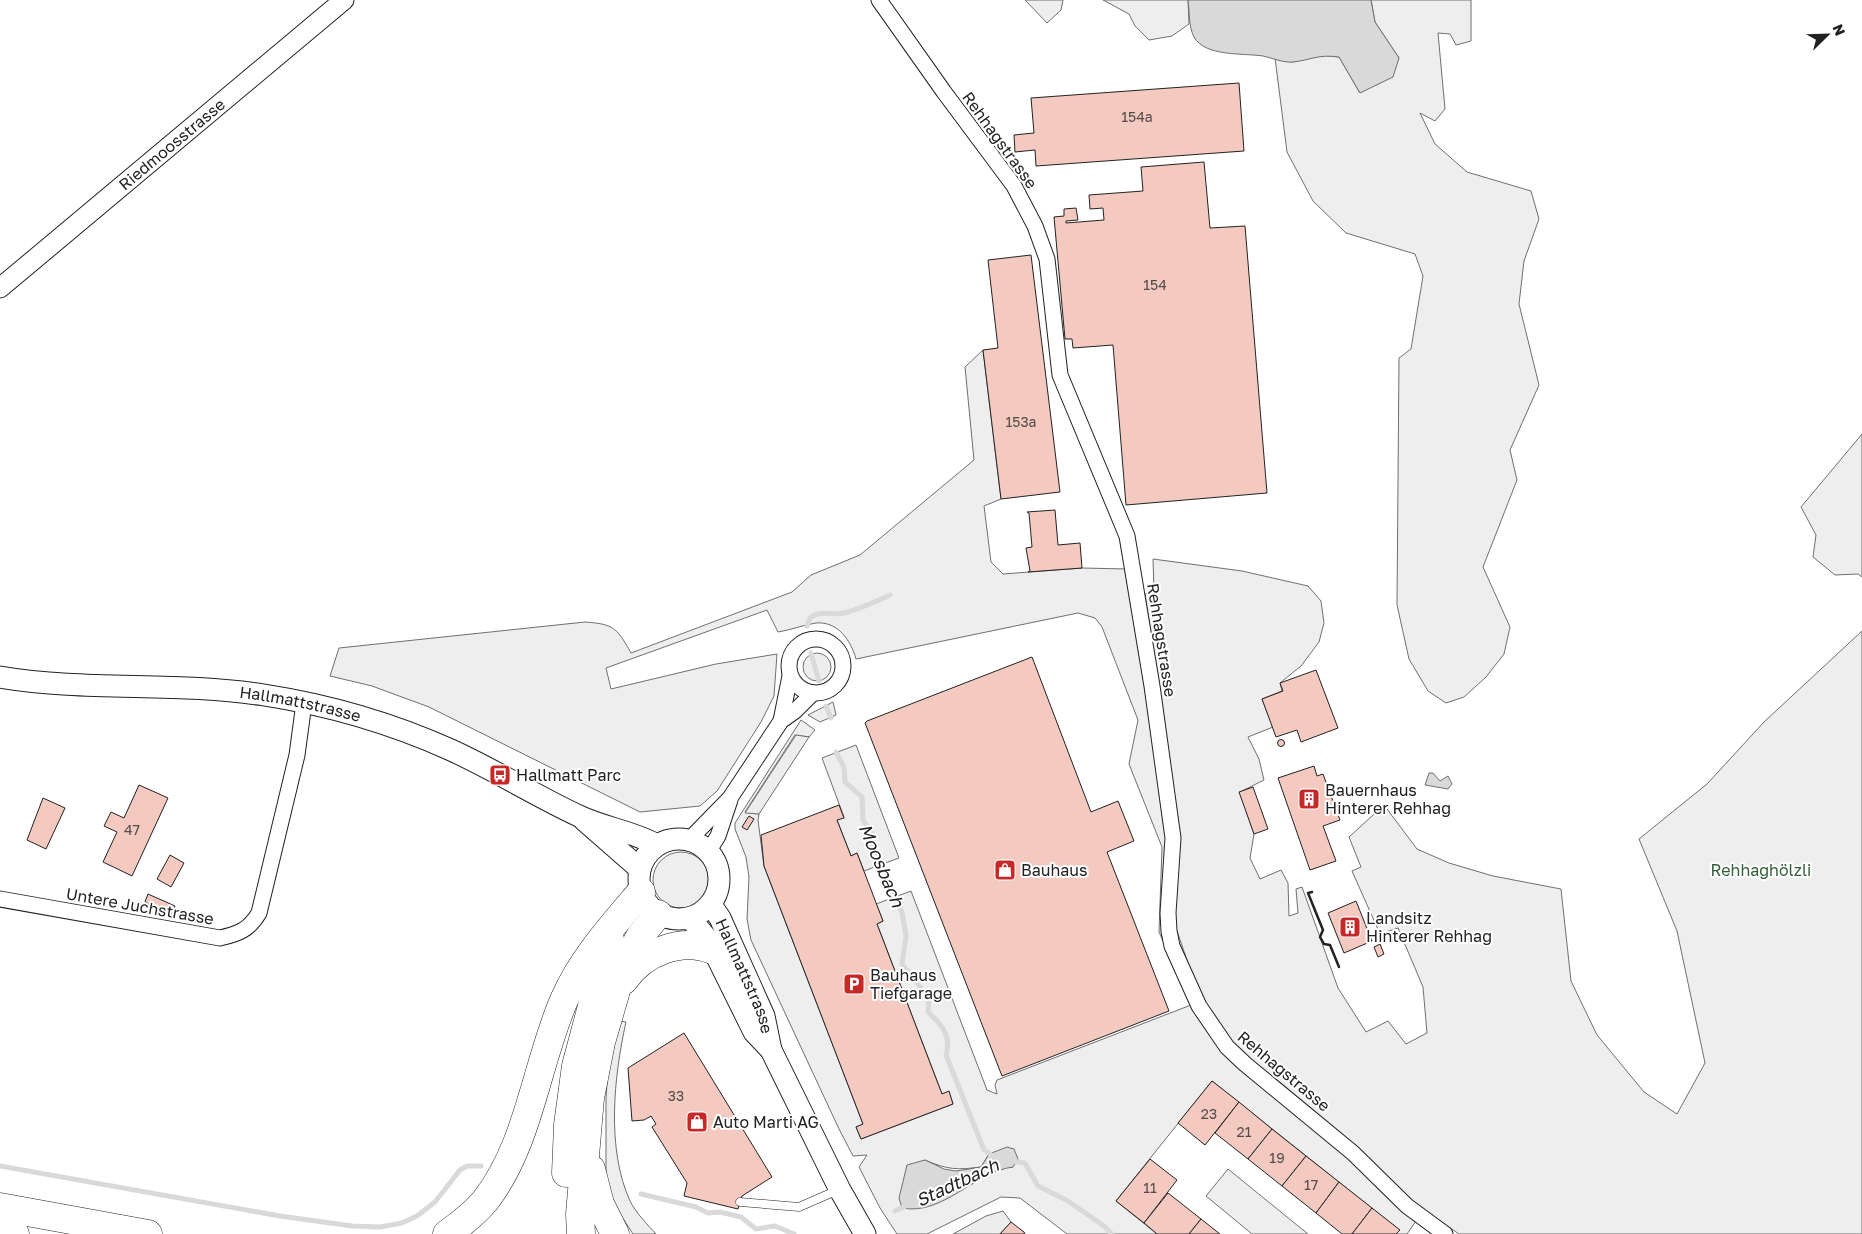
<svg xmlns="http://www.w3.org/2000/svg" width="1862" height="1234" font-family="'Golos Text',sans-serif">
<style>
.green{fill:#eee;stroke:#6f6f6f;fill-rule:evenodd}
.parking{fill:#ededed;stroke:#6f6f6f}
.water{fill:#d9d9d9;stroke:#6f6f6f}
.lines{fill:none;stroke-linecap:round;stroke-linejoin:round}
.stream{stroke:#d9d9d9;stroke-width:5}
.building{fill:#f3c9c0;stroke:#222}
.service-casing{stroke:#222;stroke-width:9}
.minor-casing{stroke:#222;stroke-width:17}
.tertiary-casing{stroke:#222;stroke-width:21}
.secondary-casing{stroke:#222;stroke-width:23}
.motorway-casing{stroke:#222;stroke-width:29}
.service{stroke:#fff;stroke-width:8}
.minor{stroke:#fff;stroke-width:15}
.tertiary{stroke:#fff;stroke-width:19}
.secondary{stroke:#fff;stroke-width:21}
.motorway{stroke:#fff;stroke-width:28}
.wall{stroke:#222;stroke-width:2.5}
.labels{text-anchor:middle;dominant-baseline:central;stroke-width:4;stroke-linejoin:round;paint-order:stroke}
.number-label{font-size:14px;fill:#564c4a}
.street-label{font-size:16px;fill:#222;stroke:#fff}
.poi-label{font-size:16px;fill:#222;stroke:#fff;text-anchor:start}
.park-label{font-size:16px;fill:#2f5e38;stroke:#fff}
.water-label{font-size:18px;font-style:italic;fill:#222;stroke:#fff}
</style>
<rect width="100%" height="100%" fill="#fff"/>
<g class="green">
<polygon points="1025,0 1063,0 1061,10 1047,23"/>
<polygon points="1103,0 1188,0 1189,24 1172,36 1149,40 1135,26 1129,14"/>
<polygon points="1371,0 1471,0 1471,41 1456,45 1450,34 1438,33 1445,109 1435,121 1420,113 1435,144 1467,172 1531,191 1539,219 1524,261 1519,304 1539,385 1510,450 1517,480 1483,567 1510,627 1504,654 1486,677 1464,697 1446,703 1428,691 1409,659 1397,605 1399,358 1411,349 1423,276 1415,254 1346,233 1313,201 1287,152 1275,58 1292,62 1322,55 1339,57 1360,93 1399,58 1375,22"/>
<path d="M983 350 1001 499 984 506 991 562 1003 574 1082 568 1127 569 1140 643 1166 841 1162 921 1196 1013 1416 1221 1407 1234H1396L1399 1230 1212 1081 1116 1201 1157 1234H1067L1020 1198 1001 1197 927 1234H897L880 1208 859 1167 867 1155 853 1156 839 1129 751 940 747 919 749 877 746 857 735 829V823L801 720 815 730 809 737 795 735 745 812 759 814 758 820 764 866 863 1124 856 1127 861 1139 953 1104 949 1092 942 1094 877 924 883 921 876 904 911 891 987 1090 997 1094 995 1085 997 1080 1191 1005 1159 932 1162 847 1129 764 1138 720 1102 627 1095 618 1078 613 856 659C851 641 838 621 816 623 803 625 791 630 778 632L767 610 606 668 611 689 716 664 777 654 774 696 761 722 717 791 700 806 640 812 429 707 372 686 330 676 339 648 585 622C614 624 617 628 631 653L792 592 811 575 860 555 974 460 965 367ZM989 1154 1013 1167 1001 1168 941 1201 925 1160C948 1170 957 1170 981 1167Z"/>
<polygon points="1862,434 1862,577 1858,574 1835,575 1813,557 1816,535 1801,507"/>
<polygon points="1153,559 1242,571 1308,586 1321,601 1324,623 1319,642 1301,666 1280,683 1282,691 1262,699 1273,727 1248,737 1259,759 1264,780 1240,792 1254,834 1250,858 1260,879 1281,870 1288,883 1289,916 1298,913 1296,889 1302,887 1338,988 1366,1032 1388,1021 1406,1044 1427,1033 1423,987 1398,928 1380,934 1352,871 1361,867 1349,837 1384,805 1417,849 1449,863 1493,876 1561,889 1571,981 1597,1035 1644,1092 1677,1114 1705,1063 1677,931 1639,839 1707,784 1764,722 1862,631 1862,1234 1459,1234 1412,1202 1232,1048 1209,1011 1192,975 1176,928 1169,758 1145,594 1154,592"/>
<circle cx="817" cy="667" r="14"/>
<polygon points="833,702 836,715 820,722 808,715"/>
<polygon points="856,745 899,858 864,871 857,853 851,856 837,820 844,817 822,758"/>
<circle cx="681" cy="880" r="28"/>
<path d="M620 1021 626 1022C614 1076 606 1148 630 1201 636 1213 647 1224 656 1234H633L613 1203 606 1177V1098L608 1069Z"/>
<polygon points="1228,1169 1308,1234 1252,1234 1206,1196"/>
</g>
<g class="parking">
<polygon points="796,735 809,737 759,814 745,813"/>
<polygon points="1003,1211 1011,1222 1000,1234 953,1234 986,1216"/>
</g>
<g class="water">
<path d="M1188 0H1371L1375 22 1399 58 1393 77 1360 93 1339 57C1318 54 1311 60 1293 62 1284 63 1272 58 1263 56 1244 53 1205 57 1194 37 1188 25 1190 13 1188 0Z"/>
<polygon points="1429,773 1433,773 1440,781 1448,776 1452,784 1448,789 1425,785"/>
<path d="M1007 1147 1014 1149 1018 1159 1013 1167C974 1172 943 1216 902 1208L899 1198 907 1165 925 1160 944 1169 956 1171 981 1167 989 1154Z"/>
</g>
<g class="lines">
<g class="stream">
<path d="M807 626 810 618C821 609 832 616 844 613 860 609 875 602 890 595"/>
<polyline points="811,653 819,681"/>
<polyline points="826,706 831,718"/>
<path d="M836 752 844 767 845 782 862 797 863 820 873 835 871 846 884 864 895 899 902 912 906 936 902 964 929 998 928 1012C941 1024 952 1036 946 1055L984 1150 993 1156"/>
<polyline points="1011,1161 1025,1163 1038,1186 1068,1201 1104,1226 1112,1234"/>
<polyline points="0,1166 280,1216 352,1226 380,1227 402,1223 417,1216 435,1202 460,1170 467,1166 481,1166"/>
<polyline points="641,1194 696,1207 708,1213 720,1212 741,1217 756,1229 775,1226 794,1234"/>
<polyline points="895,1211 908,1205"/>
</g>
</g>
<g class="building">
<polygon points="1239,83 1244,151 1036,166 1035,150 1015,152 1014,135 1034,133 1031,98"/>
<polygon points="1204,162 1210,228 1245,226 1267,493 1126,505 1113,345 1073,348 1072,339 1065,339 1054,217 1064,216 1064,209 1076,208 1078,220 1066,221 1066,223 1104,220 1103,208 1090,209 1089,195 1143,191 1141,167"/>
<polygon points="1031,255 1060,492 1001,499 983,350 998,348 988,260"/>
<polygon points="1055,510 1058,545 1080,543 1082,568 1028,572 1030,571 1026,548 1032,547 1029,513 1027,512"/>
<polygon points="1032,657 1091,812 1118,801 1134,841 1107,852 1169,1011 1002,1076 865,723 867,721"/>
<polygon points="1316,670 1338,728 1301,742 1297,730 1276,737 1262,699 1283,691 1280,683"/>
<circle cx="1281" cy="743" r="3.5"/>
<polygon points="1314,766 1317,776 1323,774 1340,820 1323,826 1336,861 1310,870 1278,778"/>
<polygon points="139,785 168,798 132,876 103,862 117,832 104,826 111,812 124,818"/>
<polygon points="1253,787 1268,829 1254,834 1239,792"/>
<polygon points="43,798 65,808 46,849 27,840"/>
<polygon points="839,805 844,818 837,820 851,856 857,853 883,921 877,924 942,1094 949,1091 953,1104 861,1139 856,1127 863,1124 764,866 761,835"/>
<polygon points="749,816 754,819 747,830 742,827"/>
<polygon points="170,855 184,863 171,887 157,879"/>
<polygon points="148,894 175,906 171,915 145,902"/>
<polygon points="1356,901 1372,941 1344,953 1328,913"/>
<polygon points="1380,944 1384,954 1378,957 1374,947"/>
<polygon points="684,1033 772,1177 742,1196 738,1209 684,1196 687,1183 652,1127 656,1124 651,1116 644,1120 632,1121 628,1068"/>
<polygon points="1212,1081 1239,1102 1205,1145 1178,1123"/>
<polygon points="1239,1102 1272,1129 1248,1159 1215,1133"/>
<polygon points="1272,1129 1306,1156 1282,1186 1248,1159"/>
<polygon points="1306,1156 1339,1182 1316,1213 1282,1186"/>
<polygon points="1150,1159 1177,1180 1144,1223 1116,1201"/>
<polygon points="1339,1182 1372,1208 1352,1234 1342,1234 1316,1213"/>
<polygon points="1168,1193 1201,1219 1189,1234 1157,1234 1144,1223"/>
<polygon points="1372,1208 1400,1230 1396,1234 1352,1234"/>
<polygon points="1201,1219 1220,1234 1189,1234"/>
<polygon points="1011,1222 1024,1232 1025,1234 1000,1234"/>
</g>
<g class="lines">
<g class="service-casing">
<polyline id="service" points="740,1202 799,1207 838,1190"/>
</g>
<g class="minor-casing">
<g id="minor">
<polyline points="879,0 944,92 1014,186 1035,226 1047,259 1060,375 1127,536 1152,686 1173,838 1168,913 1169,931 1172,946 1199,1006 1227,1047 1245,1064 1353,1153 1407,1206 1445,1234"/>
<circle cx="816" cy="666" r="27"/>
<polyline points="781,721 790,676"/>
<polyline points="689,840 730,798 781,721 795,711 813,693"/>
<polyline points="708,852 718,836 730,800"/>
<path d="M0 899 220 938C238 934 249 930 259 913L297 755 304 703"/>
</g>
</g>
<g class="tertiary-casing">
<g id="tertiary">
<path id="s1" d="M0 288 344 0"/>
</g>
</g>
<g class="secondary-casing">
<g id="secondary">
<path id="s2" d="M0 677C87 692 176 681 264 695 329 705 391 723 451 750 495 770 536 796 579 816 604 828 632 831 657 845"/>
<polyline points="584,820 640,869"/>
<circle cx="679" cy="879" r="40"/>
<path id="s3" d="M711 905 720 918 764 1016 771 1050"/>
<polyline points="690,918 709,941 754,1032 771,1050 840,1190 865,1234"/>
</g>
</g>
<g class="motorway-casing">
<g id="motorway">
<path d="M624 980C644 952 681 937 713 950"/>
<polyline points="591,1169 600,1204 615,1234"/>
<polyline points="566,1173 568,1125 576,1066 610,939"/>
<polyline points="0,1207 148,1234"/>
<polyline points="0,1231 15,1234"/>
<path d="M447 1234C461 1224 474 1214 485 1201 529 1145 536 1065 564 1000 582 959 612 926 641 892"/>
<polyline points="581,1234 580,1214 590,1098 601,1042 622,970 641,935 658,914"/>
</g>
</g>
<use href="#service" class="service"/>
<use href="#minor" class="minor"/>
<use href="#tertiary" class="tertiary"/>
<use href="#secondary" class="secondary"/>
<use href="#motorway" class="motorway"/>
<polyline class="wall" points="1312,892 1308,893 1323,930 1320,937 1324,944 1330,945 1339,967"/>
</g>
<defs>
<g id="bus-square" transform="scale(1.125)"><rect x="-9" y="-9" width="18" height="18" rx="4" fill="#c62828" stroke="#fff"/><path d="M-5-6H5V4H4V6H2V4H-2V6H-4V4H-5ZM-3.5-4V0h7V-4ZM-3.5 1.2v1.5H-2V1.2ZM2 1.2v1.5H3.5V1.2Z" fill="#fff"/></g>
<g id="building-square" transform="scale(1.125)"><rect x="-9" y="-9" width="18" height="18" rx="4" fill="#c62828" stroke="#fff"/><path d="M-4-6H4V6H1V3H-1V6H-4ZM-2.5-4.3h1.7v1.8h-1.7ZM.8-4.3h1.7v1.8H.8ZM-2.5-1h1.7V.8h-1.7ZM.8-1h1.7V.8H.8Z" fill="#fff"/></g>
<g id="shop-square" transform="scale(1.125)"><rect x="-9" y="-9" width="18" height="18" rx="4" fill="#c62828" stroke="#fff"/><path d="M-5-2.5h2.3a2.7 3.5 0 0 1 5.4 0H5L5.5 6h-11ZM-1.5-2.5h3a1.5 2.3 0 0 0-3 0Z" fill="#fff"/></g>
<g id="parking-square" transform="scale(1.125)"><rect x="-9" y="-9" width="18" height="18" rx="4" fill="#c62828" stroke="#fff"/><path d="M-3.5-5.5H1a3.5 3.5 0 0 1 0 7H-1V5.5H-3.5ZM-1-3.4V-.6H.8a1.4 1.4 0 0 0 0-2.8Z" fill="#fff"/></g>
</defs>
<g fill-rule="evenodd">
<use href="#bus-square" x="500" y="775"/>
<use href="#building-square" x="1309" y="799"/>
<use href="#shop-square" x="1005" y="870"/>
<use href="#building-square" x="1350" y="927"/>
<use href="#parking-square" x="854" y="984"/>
<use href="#shop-square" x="697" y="1122"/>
</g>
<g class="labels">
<g class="number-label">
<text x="1137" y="116">154a</text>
<text x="1155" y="284">154</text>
<text x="1021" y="421">153a</text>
<text x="132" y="829">47</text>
<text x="676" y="1095">33</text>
<text x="1209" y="1113">23</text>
<text x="1244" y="1131">21</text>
<text x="1277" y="1157">19</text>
<text x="1311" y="1184">17</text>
<text x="1150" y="1187">11</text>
</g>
<g class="street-label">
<text transform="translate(1000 140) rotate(54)">Rehhagstrasse</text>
<text stroke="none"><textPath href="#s1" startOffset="224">Riedmoosstrasse</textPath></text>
<text transform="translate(1162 640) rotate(81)">Rehhagstrasse</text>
<text stroke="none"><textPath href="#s2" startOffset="302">Hallmattstrasse</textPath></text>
<text transform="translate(140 906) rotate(10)">Untere Juchstrasse</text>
<text stroke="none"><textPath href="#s3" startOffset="79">Hallmattstrasse</textPath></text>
<text transform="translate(1284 1071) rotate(40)">Rehhagstrasse</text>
</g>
<g class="poi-label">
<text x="516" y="775">Hallmatt Parc</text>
<text x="1325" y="790">Bauernhaus<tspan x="1325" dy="18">Hinterer Rehhag</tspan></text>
<text x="1021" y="870">Bauhaus</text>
<text x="1366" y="918">Landsitz<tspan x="1366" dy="18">Hinterer Rehhag</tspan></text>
<text x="870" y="975">Bauhaus<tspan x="870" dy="18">Tiefgarage</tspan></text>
<text x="713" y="1122">Auto Marti AG</text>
</g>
<g class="park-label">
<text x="1761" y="870">Rehhaghölzli</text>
</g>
<g class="water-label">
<text transform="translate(882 865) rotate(67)">Moosbach</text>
<text transform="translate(957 1182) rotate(-25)">Stadtbach</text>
</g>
</g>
<g transform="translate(1827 35) rotate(67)" stroke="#ffffff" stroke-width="4" paint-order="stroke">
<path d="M0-4L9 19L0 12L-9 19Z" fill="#222222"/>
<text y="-8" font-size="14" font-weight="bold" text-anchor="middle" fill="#222222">N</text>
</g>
</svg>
